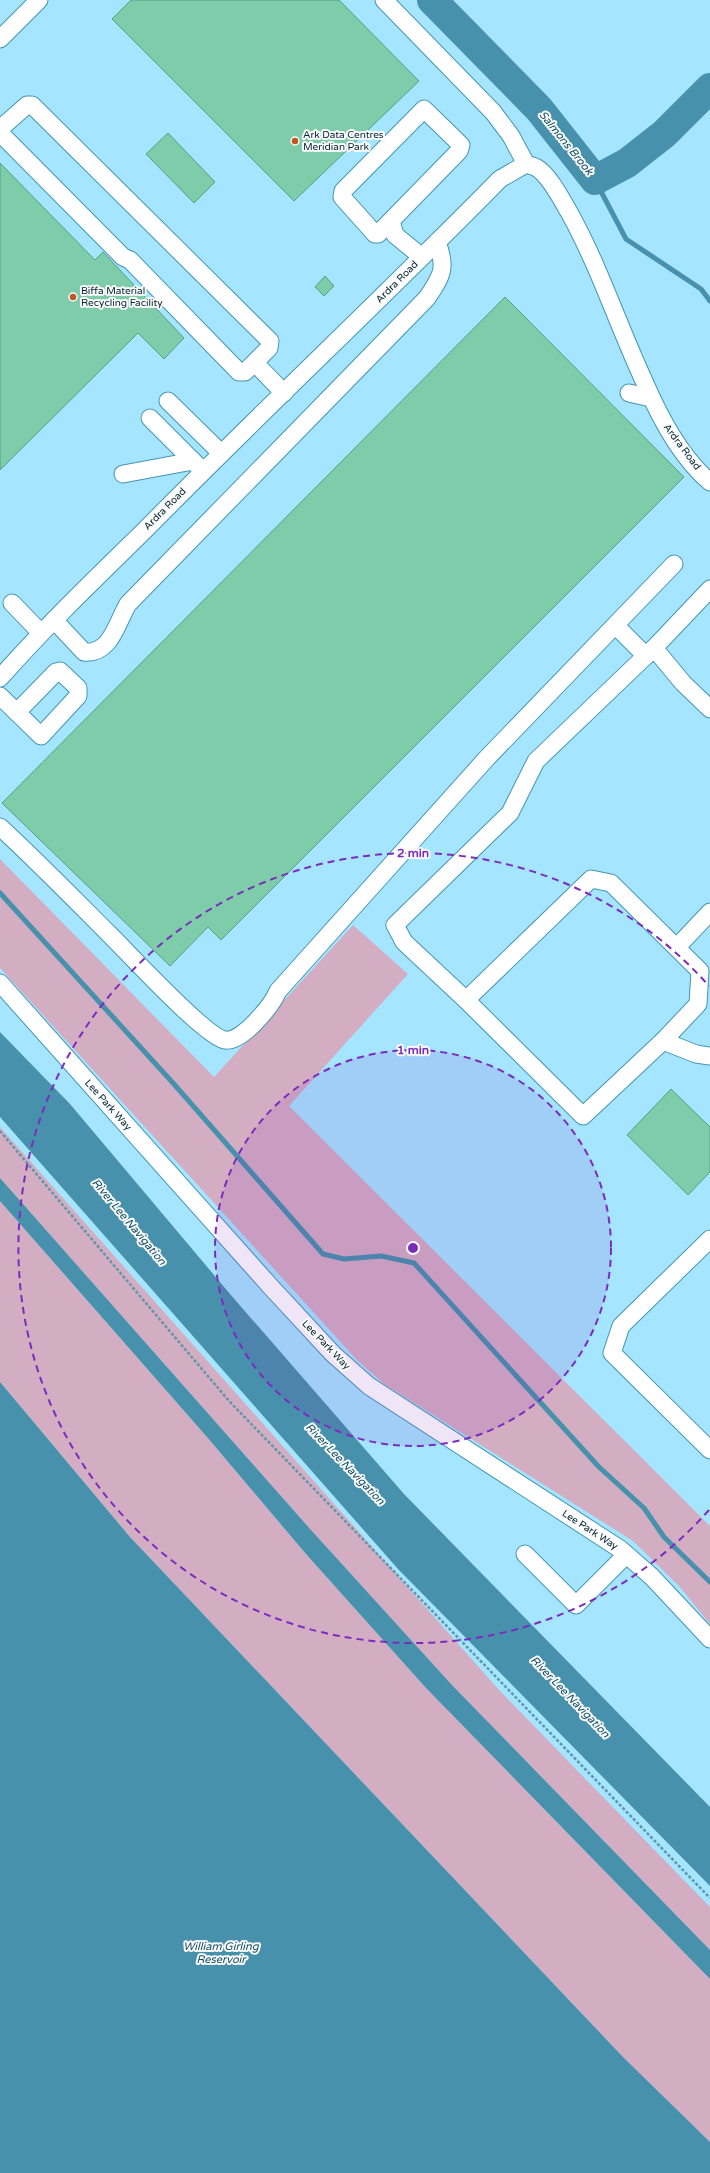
<svg xmlns="http://www.w3.org/2000/svg" width="710" height="2173" font-family="'Varela Round',sans-serif">
<style>
.green{fill:#d3aec2}
.water{fill:#4791ac}
.lines{fill:none;stroke-linecap:round;stroke-linejoin:round}
.stream{stroke:#4791ac;stroke-width:5}
.river{stroke:#4791ac;stroke-width:30}
.building{fill:#7eccaa;stroke:#53a080}
.minor-casing{stroke:#4296b4;stroke-width:19}
.path{stroke:#6195a9;stroke-width:2.5;stroke-dasharray:3 2;stroke-linecap:butt}
.minor{stroke:#fff;stroke-width:17}
.ring{fill:none;stroke:#7b2cbf;stroke-width:2;stroke-dasharray:7 5}
.poi-dot{fill:#bd5825;stroke:#fbfbfb;stroke-width:1.5}
.labels{text-anchor:middle;dominant-baseline:central;stroke-width:4;stroke-linejoin:round;paint-order:stroke}
.poi-label{font-size:10px;fill:#00232f;stroke:#fbfbfb;text-anchor:start}
.street-label{font-size:10px;fill:#00232f;stroke:#fbfbfb}
.water-label{font-size:11px;font-style:italic;fill:#0f4d61;stroke:#fbfbfb}
.centre{fill:#7b2cbf;stroke:#fbfbfb;stroke-width:2}
.ring-label{font-size:12px;text-anchor:middle;font-weight:bold;fill:#7b2cbf;stroke:#fbfbfb;stroke-width:4;stroke-linejoin:round;paint-order:stroke}
</style>
<rect width="100%" height="100%" fill="#a5e5ff"/>
<g class="green">
<polygon points="0,859 214,1077 353,925 408,974 289,1106 710,1526 710,1624 679,1586 633,1541 384,1384 357,1360 0,968"/>
<polygon points="0,1127 499,1690 710,1907 710,1950 451,1684 311,1530 0,1178"/>
<polygon points="0,1201 207,1437 306,1554 426,1688 710,1979 710,2142 622,2056 130,1537 0,1382"/>
</g>
<g class="water">
<polygon points="0,1032 70,1104 230,1294 404,1494 710,1807 710,1886 398,1569 0,1117"/>
<polygon points="0,1178 311,1530 451,1684 710,1950 710,1979 426,1688 306,1554 207,1437 0,1201"/>
<polygon points="0,1382 130,1537 622,2056 710,2142 710,2173 0,2173"/>
</g>
<g class="lines">
<g class="stream">
<polyline points="595,180 626,239 701,289 710,301"/>
<polyline points="0,893 173,1083 323,1254 344,1259 381,1256 414,1263 599,1467 644,1508 664,1537 710,1582"/>
</g>
<polyline class="river" points="432,0 539,109 595,180 627,163 664,134 710,88"/>
</g>
<g class="building">
<polygon points="131,0 339,0 419,81 294,201 112,19"/>
<polygon points="168,133 215,182 194,203 146,154"/>
<polygon points="0,163 95,260 103,252 184,338 164,359 138,333 0,470"/>
<polygon points="325,276 334,286 324,296 315,287"/>
<polygon points="505,297 684,477 221,940 208,927 170,966 2,803"/>
<polygon points="671,1089 710,1127 710,1172 688,1195 627,1135"/>
</g>
<g class="lines">
<g class="minor-casing">
<g id="minor">
<polyline points="384,0 493,112 511,136 526,164"/>
<polyline points="0,39 39,0"/>
<polygon points="27,105 32,105 270,341 269,348 245,372 239,372 130,260 123,257 1,134 1,128"/>
<polygon points="424,109 461,145 459,151 378,234 375,234 342,197 343,191"/>
<polyline points="391,221 395,235 422,257"/>
<polyline points="255,363 284,393"/>
<polyline points="629,393 651,398"/>
<polyline points="168,401 221,453"/>
<polyline points="150,418 203,471"/>
<polyline points="123,474 193,461"/>
<polyline points="710,589 654,648 536,761 510,813 395,925 404,942 466,1000 591,879 611,883 700,971 698,1004 663,1041 696,1054 710,1056"/>
<polyline points="12,603 41,633"/>
<path d="M54 620 84 652C111 655 117 622 128 604L427 298C442 276 447 268 437 242"/>
<polyline points="616,626 646,656"/>
<polyline points="654,648 683,683 710,709"/>
<path d="M0 678C45 627 95 579 144 531 261 412 383 298 500 179L526 164C529 165 534 166 537 168 549 175 562 200 569 212 599 266 618 325 644 381 659 416 680 457 710 482"/>
<polyline points="0,696 41,736 78,696 78,688 60,671 56,672 17,712"/>
<path d="M0 827C37 861 72 897 108 933 127 951 205 1037 225 1040 242 1043 272 1005 278 991L486 759 674 564"/>
<polyline points="677,947 710,912"/>
<polyline points="0,983 270,1286 333,1354 369,1386 620,1549 652,1577 710,1639"/>
<polyline points="466,1000 583,1116 663,1041"/>
<polyline points="710,1239 621,1326 612,1353 710,1450"/>
<polyline points="525,1554 576,1605 626,1555"/>
</g>
</g>
<polyline class="path" points="0,1131 229,1401 710,1898"/>
<use href="#minor" class="minor"/>
</g>
<circle cx="413" cy="1248" r="198" fill="#7b2cbf" fill-opacity=".12"/>
<g class="ring">
<circle cx="413" cy="1248" r="198"/>
<path d="M709 1510A395 395 0 1 1 709 986"/>
</g>
<g class="poi-dot">
<circle cx="295" cy="141" r="4"/>
<circle cx="73" cy="297" r="4"/>
</g>
<g class="labels">
<g class="poi-label">
<text x="303" y="135">Ark Data Centres<tspan x="303" dy="12">Meridian Park</tspan></text>
<text x="81" y="291">Biffa Material<tspan x="81" dy="12">Recycling Facility</tspan></text>
</g>
<g class="street-label">
<text transform="translate(397 282) rotate(-45)">Ardra Road</text>
<text transform="translate(682 447) rotate(53)">Ardra Road</text>
<text transform="translate(165 509) rotate(-45)">Ardra Road</text>
<text transform="translate(108 1105) rotate(48)">Lee Park Way</text>
<text transform="translate(326 1345) rotate(46)">Lee Park Way</text>
<text transform="translate(590 1530) rotate(33)">Lee Park Way</text>
</g>
<g class="water-label">
<text transform="translate(566 143) rotate(51)">Salmons Brook</text>
<text transform="translate(129 1222) rotate(50)">River Lee Navigation</text>
<text transform="translate(345 1464) rotate(46)">River Lee Navigation</text>
<text transform="translate(570 1697) rotate(46)">River Lee Navigation</text>
<text x="221" y="1946">William Girling<tspan x="221" dy="13">Reservoir</tspan></text>
</g>
</g>
<circle cx="413" cy="1248" r="6" class="centre"/>
<g class="ring-label">
<text x="413" y="857">2 min</text>
<text x="413" y="1054">1 min</text>
</g>
</svg>
